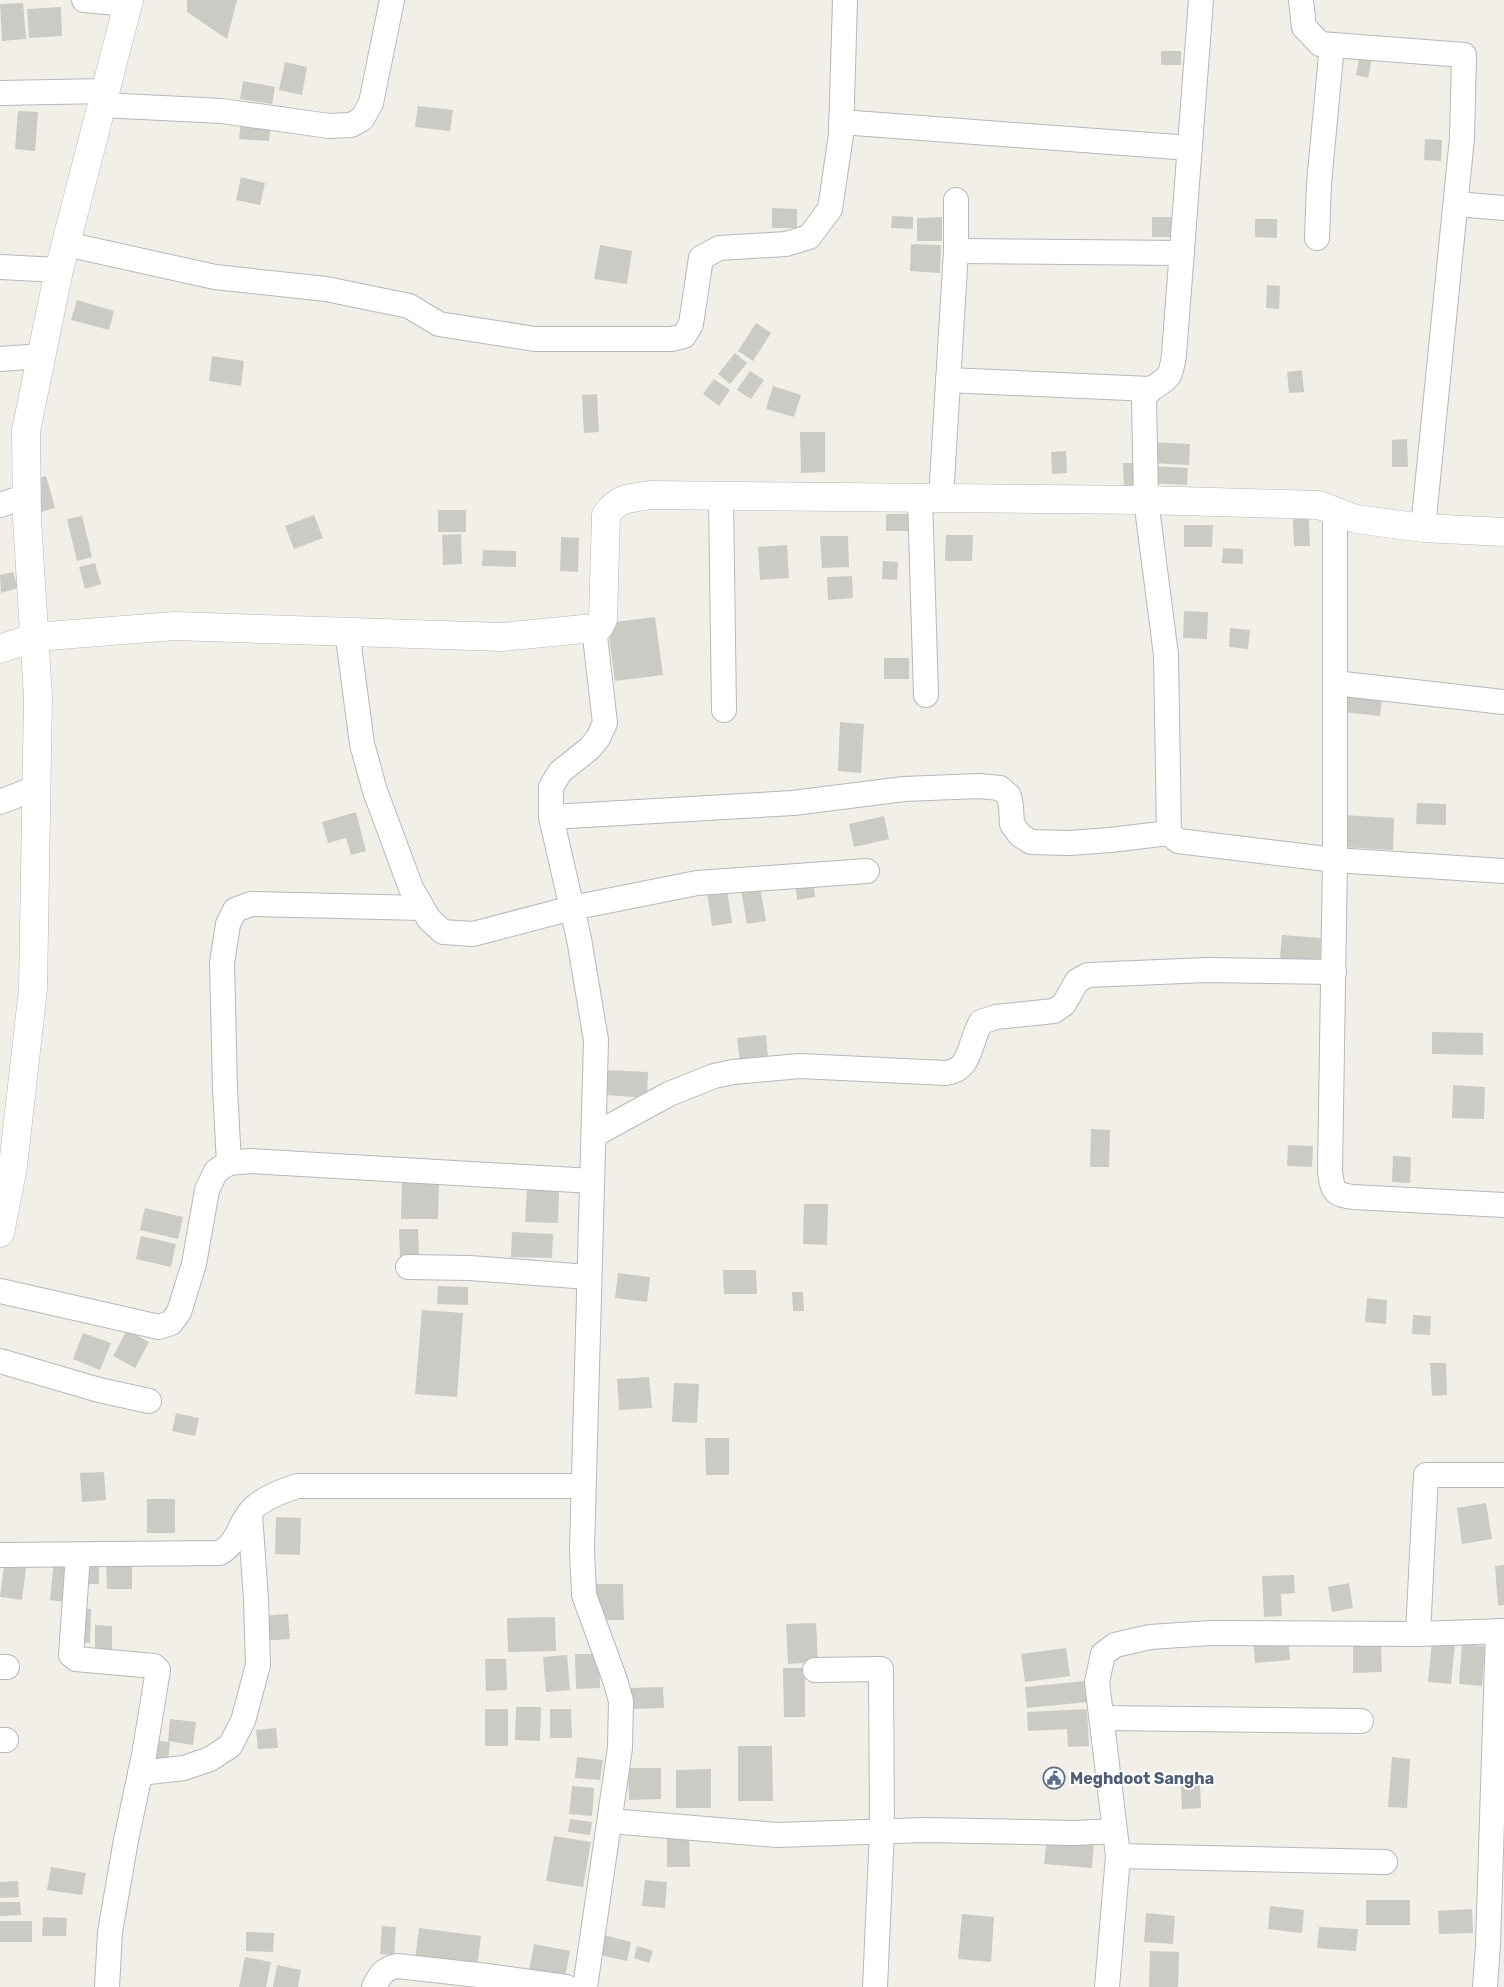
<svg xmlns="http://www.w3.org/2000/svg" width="1504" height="1987" font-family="Rubik,sans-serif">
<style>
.building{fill:#cccac5}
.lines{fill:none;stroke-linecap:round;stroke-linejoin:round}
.minor-casing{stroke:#b5b8bc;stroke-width:26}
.tertiary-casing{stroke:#b5b8bc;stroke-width:29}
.minor{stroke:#fff;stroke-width:24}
.tertiary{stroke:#fff;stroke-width:28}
.labels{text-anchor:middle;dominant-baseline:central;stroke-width:4;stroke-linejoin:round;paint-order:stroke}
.service-label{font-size:16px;font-weight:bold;fill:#4e5e75;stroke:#fff;text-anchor:start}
</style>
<rect width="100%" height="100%" fill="#f1efe8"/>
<g class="building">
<polygon points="187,0 237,0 227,39 187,12"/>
<polygon points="23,3 26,39 2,41 0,4"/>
<polygon points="61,7 62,36 29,38 27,9"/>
<polygon points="1361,50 1373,52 1368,78 1356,75"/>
<rect x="1161" y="51" width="20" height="14"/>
<polygon points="285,62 307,67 302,95 279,90"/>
<polygon points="243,81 275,87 272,104 240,99"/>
<polygon points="418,106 453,110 450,131 415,127"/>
<polygon points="18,111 38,112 35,151 15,149"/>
<polygon points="241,119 271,121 269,141 239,139"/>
<polygon points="1425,139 1442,140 1441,161 1424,160"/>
<polygon points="241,177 265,183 260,205 236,200"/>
<polygon points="772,208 797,209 797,228 772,228"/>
<polygon points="892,216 913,217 913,229 891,228"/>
<polygon points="942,217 942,241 917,241 917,218"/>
<rect x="1152" y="217" width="19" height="20"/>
<polygon points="1255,219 1277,219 1277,238 1255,237"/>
<polygon points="911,244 941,245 940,273 910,271"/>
<polygon points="600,245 632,251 627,284 594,279"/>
<polygon points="1267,285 1280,286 1279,309 1266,308"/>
<polygon points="77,300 114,311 109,330 71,320"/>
<polygon points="756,323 771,333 753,361 738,351"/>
<polygon points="735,353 747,363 730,384 718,374"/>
<polygon points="212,356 244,361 241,386 209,381"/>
<polygon points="1302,370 1304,392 1289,393 1287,372"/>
<polygon points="750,371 764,380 751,399 737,390"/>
<polygon points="714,379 730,390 719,406 703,394"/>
<polygon points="773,386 801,395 794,417 766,409"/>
<polygon points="597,394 599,432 584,433 582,395"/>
<polygon points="800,432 825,432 825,472 801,473"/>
<polygon points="1407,439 1408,467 1392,467 1392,440"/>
<polygon points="1152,442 1190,444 1189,465 1151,463"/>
<polygon points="1066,451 1067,473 1052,474 1051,452"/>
<polygon points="1123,463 1142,463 1143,486 1124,486"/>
<polygon points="1151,466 1188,468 1187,485 1150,483"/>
<polygon points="46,476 55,508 38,513 29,481"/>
<rect x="438" y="510" width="28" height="22"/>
<rect x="886" y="514" width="22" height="17"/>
<polygon points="314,515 323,538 294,549 285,526"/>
<polygon points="82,516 92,557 77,561 67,519"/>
<polygon points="1293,519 1309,519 1310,546 1294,546"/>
<polygon points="1184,525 1213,525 1212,547 1184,547"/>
<polygon points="461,534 462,564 443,565 442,535"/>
<polygon points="946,535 973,535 972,561 945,561"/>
<polygon points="820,536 848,536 849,567 822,568"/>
<polygon points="561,537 579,538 578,572 560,571"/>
<polygon points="787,545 789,578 760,580 758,547"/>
<polygon points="1223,548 1243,549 1243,564 1222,563"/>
<polygon points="483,550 516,551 516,567 482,566"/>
<polygon points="883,561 898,562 897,580 882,579"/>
<polygon points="95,563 101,584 85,589 79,567"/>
<polygon points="13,572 18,588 1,593 0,575"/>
<polygon points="852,576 853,598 828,600 827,577"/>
<polygon points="1184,611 1208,612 1207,639 1183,638"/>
<polygon points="655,617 663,675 615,681 607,623"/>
<polygon points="1230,628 1250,630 1248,649 1229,647"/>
<rect x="884" y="658" width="25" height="21"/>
<polygon points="1347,688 1383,692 1380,716 1344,712"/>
<polygon points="840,722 864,724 861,773 838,771"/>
<polygon points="1417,803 1446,804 1446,825 1416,824"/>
<polygon points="356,812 366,851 351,855 346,838 328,843 322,822"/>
<polygon points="1343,815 1394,818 1393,850 1341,847"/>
<polygon points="884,816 889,839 854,847 849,824"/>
<polygon points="813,879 815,897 797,900 795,881"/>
<polygon points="760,887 766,921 747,924 741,890"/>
<polygon points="727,889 732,923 712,926 707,892"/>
<polygon points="1282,935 1321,938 1320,962 1280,959"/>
<polygon points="1432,1032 1483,1033 1483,1055 1432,1054"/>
<polygon points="766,1035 768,1058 740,1061 737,1038"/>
<polygon points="606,1070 648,1072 647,1098 605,1095"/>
<polygon points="1453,1085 1485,1087 1484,1119 1452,1118"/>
<polygon points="1091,1129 1110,1130 1109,1167 1090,1167"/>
<polygon points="1288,1145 1313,1146 1312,1167 1287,1166"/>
<polygon points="1393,1156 1411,1157 1410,1183 1392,1182"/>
<polygon points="402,1182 439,1182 438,1219 401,1219"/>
<polygon points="527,1189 559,1190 558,1223 525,1222"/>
<polygon points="804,1204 828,1204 827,1245 803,1244"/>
<polygon points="145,1208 183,1217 178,1239 140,1230"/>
<polygon points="399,1229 418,1229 419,1258 400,1259"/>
<polygon points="512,1232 553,1234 552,1258 511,1257"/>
<polygon points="141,1236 176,1244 171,1267 136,1259"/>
<polygon points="723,1270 756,1270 757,1294 724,1294"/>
<polygon points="618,1273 650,1277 647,1302 615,1298"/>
<polygon points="438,1286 468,1287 468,1305 437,1304"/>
<polygon points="792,1292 803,1292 804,1311 793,1311"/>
<polygon points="1367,1298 1387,1300 1386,1324 1365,1322"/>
<polygon points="422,1310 463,1313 457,1397 415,1394"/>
<polygon points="1413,1315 1431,1316 1430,1335 1412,1334"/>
<polygon points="127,1330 149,1342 135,1368 113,1356"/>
<polygon points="83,1333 111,1343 100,1370 73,1359"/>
<polygon points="1430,1363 1446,1363 1447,1395 1432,1396"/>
<polygon points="649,1377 652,1408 619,1410 617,1379"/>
<polygon points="674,1383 699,1384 697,1423 672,1422"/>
<polygon points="176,1413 199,1418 195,1436 172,1431"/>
<polygon points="705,1438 729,1438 729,1475 706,1475"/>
<polygon points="104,1472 106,1500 82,1502 80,1473"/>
<rect x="147" y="1499" width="28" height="34"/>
<polygon points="1486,1503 1492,1539 1462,1544 1457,1508"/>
<polygon points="276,1517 301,1518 300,1555 275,1554"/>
<rect x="82" y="1556" width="17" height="28"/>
<polygon points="106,1556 132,1556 132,1589 107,1589"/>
<polygon points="5,1558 27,1561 22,1600 0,1597"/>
<polygon points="54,1558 71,1560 66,1602 50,1600"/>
<polygon points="1504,1565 1504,1605 1498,1606 1495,1566"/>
<polygon points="1294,1575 1295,1593 1281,1594 1282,1616 1264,1617 1262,1576"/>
<polygon points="1349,1583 1353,1608 1332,1612 1328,1587"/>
<polygon points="596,1584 623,1584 624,1620 596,1620"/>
<polygon points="74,1608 91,1609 90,1643 73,1642"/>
<polygon points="288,1614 290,1639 262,1641 261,1616"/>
<polygon points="555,1617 556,1651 508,1652 507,1618"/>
<polygon points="816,1623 818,1662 788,1664 786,1624"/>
<polygon points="95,1625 112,1626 112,1655 95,1655"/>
<polygon points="1288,1635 1290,1660 1255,1663 1253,1638"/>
<polygon points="1432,1641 1455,1643 1451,1684 1428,1682"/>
<polygon points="1381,1644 1382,1672 1353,1673 1353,1645"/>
<polygon points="1462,1644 1485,1646 1482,1686 1459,1684"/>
<polygon points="1066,1648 1070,1676 1025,1682 1021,1654"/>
<polygon points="575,1654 599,1654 600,1688 576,1689"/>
<polygon points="567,1655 570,1690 546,1692 543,1657"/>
<polygon points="485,1659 506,1659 507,1690 486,1691"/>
<polygon points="783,1668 805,1668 805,1717 784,1717"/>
<polygon points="1085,1681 1087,1702 1027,1708 1025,1687"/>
<polygon points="663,1687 664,1708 631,1709 630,1688"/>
<polygon points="516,1707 541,1707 540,1741 515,1740"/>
<rect x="485" y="1709" width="23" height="37"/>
<polygon points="550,1709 571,1709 572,1738 550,1738"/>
<polygon points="1087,1709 1089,1746 1068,1747 1067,1729 1028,1731 1027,1712"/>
<polygon points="170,1719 196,1722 193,1745 168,1741"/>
<polygon points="276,1728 278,1748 258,1749 256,1730"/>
<polygon points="149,1740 170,1742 168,1760 147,1757"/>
<polygon points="738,1746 772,1746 773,1801 738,1801"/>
<polygon points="577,1757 603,1760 600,1780 575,1778"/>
<polygon points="1392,1757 1410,1759 1407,1808 1388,1807"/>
<polygon points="628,1768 661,1768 661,1799 629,1800"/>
<polygon points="711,1769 711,1808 676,1808 676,1770"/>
<polygon points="1200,1785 1201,1808 1182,1809 1181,1786"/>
<polygon points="572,1786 594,1788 592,1816 569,1814"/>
<polygon points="570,1819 592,1822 590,1835 568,1832"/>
<polygon points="689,1829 690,1867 667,1867 667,1830"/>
<polygon points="554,1836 591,1842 583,1887 546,1881"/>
<polygon points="1047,1836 1094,1841 1092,1868 1044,1864"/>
<polygon points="51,1867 86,1873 82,1895 47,1890"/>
<polygon points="645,1880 667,1882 665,1908 642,1906"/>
<polygon points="18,1881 19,1897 0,1898 0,1882"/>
<rect x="1366" y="1900" width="44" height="25"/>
<polygon points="0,1902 20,1902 21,1915 0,1916"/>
<polygon points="1270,1906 1304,1910 1302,1933 1268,1929"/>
<polygon points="1472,1909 1473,1933 1439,1934 1438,1911"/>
<polygon points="1146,1913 1175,1916 1173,1944 1144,1942"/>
<polygon points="962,1914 994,1917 991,1962 958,1959"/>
<polygon points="43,1917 67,1918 66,1936 42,1936"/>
<rect x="0" y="1921" width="32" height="21"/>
<polygon points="382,1926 396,1927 394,1955 380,1954"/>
<polygon points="1319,1927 1358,1929 1356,1951 1317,1948"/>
<polygon points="419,1928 481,1936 477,1968 415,1959"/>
<polygon points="246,1932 274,1933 273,1952 246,1951"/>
<polygon points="604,1935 631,1942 627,1961 600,1955"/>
<polygon points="534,1944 570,1951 565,1977 529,1971"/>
<polygon points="637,1946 653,1951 649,1963 634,1958"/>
<polygon points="1150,1951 1179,1952 1178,1987 1149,1987"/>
<polygon points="245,1957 271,1962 266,1987 239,1987"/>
<polygon points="277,1965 301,1970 298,1987 273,1987"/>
</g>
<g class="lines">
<g class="minor-casing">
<g id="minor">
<polyline points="84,0 128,4"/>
<path d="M1201 0 1174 355C1173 361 1172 370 1169 375 1161 387 1151 383 1144 400L1146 500 1166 655 1169 833 1178 841 1335 860 1504 871"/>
<polyline points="1301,0 1304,27 1320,44 1464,55 1462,138 1423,528"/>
<polyline points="0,93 106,91"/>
<polyline points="102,105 222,111 329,126 351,125 362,119 371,103 392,0"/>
<polyline points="841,122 1190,148"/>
<polyline points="1456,204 1504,208"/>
<polyline points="1317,238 1319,183 1332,45"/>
<polyline points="66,244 215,277 326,289 409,306 439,324 535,339 671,339 684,336 691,324 701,258 719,248 786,244 809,237 830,209 841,135 845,0"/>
<polyline points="956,251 1182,253"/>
<polyline points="0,267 59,270"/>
<polyline points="0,359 41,356"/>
<polyline points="948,380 1150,389"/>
<polyline points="721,497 724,710"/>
<polyline points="920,498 926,695"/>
<polyline points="941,498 956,251 956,200"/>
<polyline points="0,505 27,496"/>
<path d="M1335 511V860L1330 1172C1333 1191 1333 1194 1353 1197L1504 1205"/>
<polyline points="347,631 362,744 375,791 411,888 429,919 443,932 473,934 572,908 697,883 867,871"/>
<polyline points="1335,683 1504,702"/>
<polyline points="0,802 36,788"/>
<polyline points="551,817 793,803 904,789 979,786 1000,788 1009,796 1011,806 1012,824 1020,835 1031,842 1069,843 1110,840 1169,833"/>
<path d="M594 1135 669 1094 714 1076 733 1072 800 1066 946 1073C972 1070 969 1042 981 1022L996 1017 1054 1011 1064 1004 1077 981 1088 975 1207 970 1334 972"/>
<polyline points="229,1163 225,1088 222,963 228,924 235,910 251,904 422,908"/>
<polyline points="408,1267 470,1268 588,1277"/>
<polyline points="0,1291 159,1327 171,1323 179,1312 194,1264 207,1190 216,1171 229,1163 250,1161 592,1181"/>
<polyline points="0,1361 99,1390 149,1401"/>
<path d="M0 1555 220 1553C240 1540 237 1528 250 1512 259 1500 282 1491 297 1486H583"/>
<polyline points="78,1555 71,1655 76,1659 154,1666 158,1670 144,1755 126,1840 110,1932 107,1987"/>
<polyline points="1418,1634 1426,1475 1504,1475"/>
<polyline points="0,1667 7,1667"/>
<polyline points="815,1670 881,1669 882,1831 875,1987"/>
<polyline points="1103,1718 1361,1721"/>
<polyline points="0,1740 6,1740"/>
<polyline points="140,1773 184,1768 210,1759 230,1746 243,1721 258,1665 256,1599 250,1514"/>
<polyline points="610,1821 777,1835 924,1830 1075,1833 1115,1831"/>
<polyline points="1118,1856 1385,1862"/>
<path d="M374 1987C380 1975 383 1969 397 1966L487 1976 566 1987"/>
<polyline points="585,1987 620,1748 621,1701 615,1680 584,1595 582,1550 596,1040 579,939 551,817 551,787 560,772 590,748 598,738 605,723 594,628"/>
<polyline points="1107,1987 1118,1856 1097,1682 1103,1654 1115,1645 1150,1637 1211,1633 1418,1634 1504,1631"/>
<polyline points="1485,1987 1488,1945 1498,1631"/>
</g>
</g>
<g class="tertiary-casing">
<g id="tertiary">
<path d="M0 649 35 637 175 626 502 637 594 628 599 627 603 619 606 515C620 496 629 499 650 495L1146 500 1319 505 1356 519 1423 528 1504 532"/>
<polyline points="0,1233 13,1166 33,989 38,697 27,519 26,431 59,270 129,0"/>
</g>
</g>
<use href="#minor" class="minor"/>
<use href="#tertiary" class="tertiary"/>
</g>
<defs>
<g id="civic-ring" transform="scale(1.125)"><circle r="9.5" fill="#fff" stroke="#5c6f8a" stroke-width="1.5"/><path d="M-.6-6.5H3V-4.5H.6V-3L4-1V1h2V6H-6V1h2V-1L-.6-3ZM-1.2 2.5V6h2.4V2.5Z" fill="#5c6f8a"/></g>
</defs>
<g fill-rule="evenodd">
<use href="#civic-ring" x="1054" y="1778"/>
</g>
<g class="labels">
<g class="service-label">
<text x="1070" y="1778">Meghdoot Sangha</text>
</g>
</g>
</svg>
